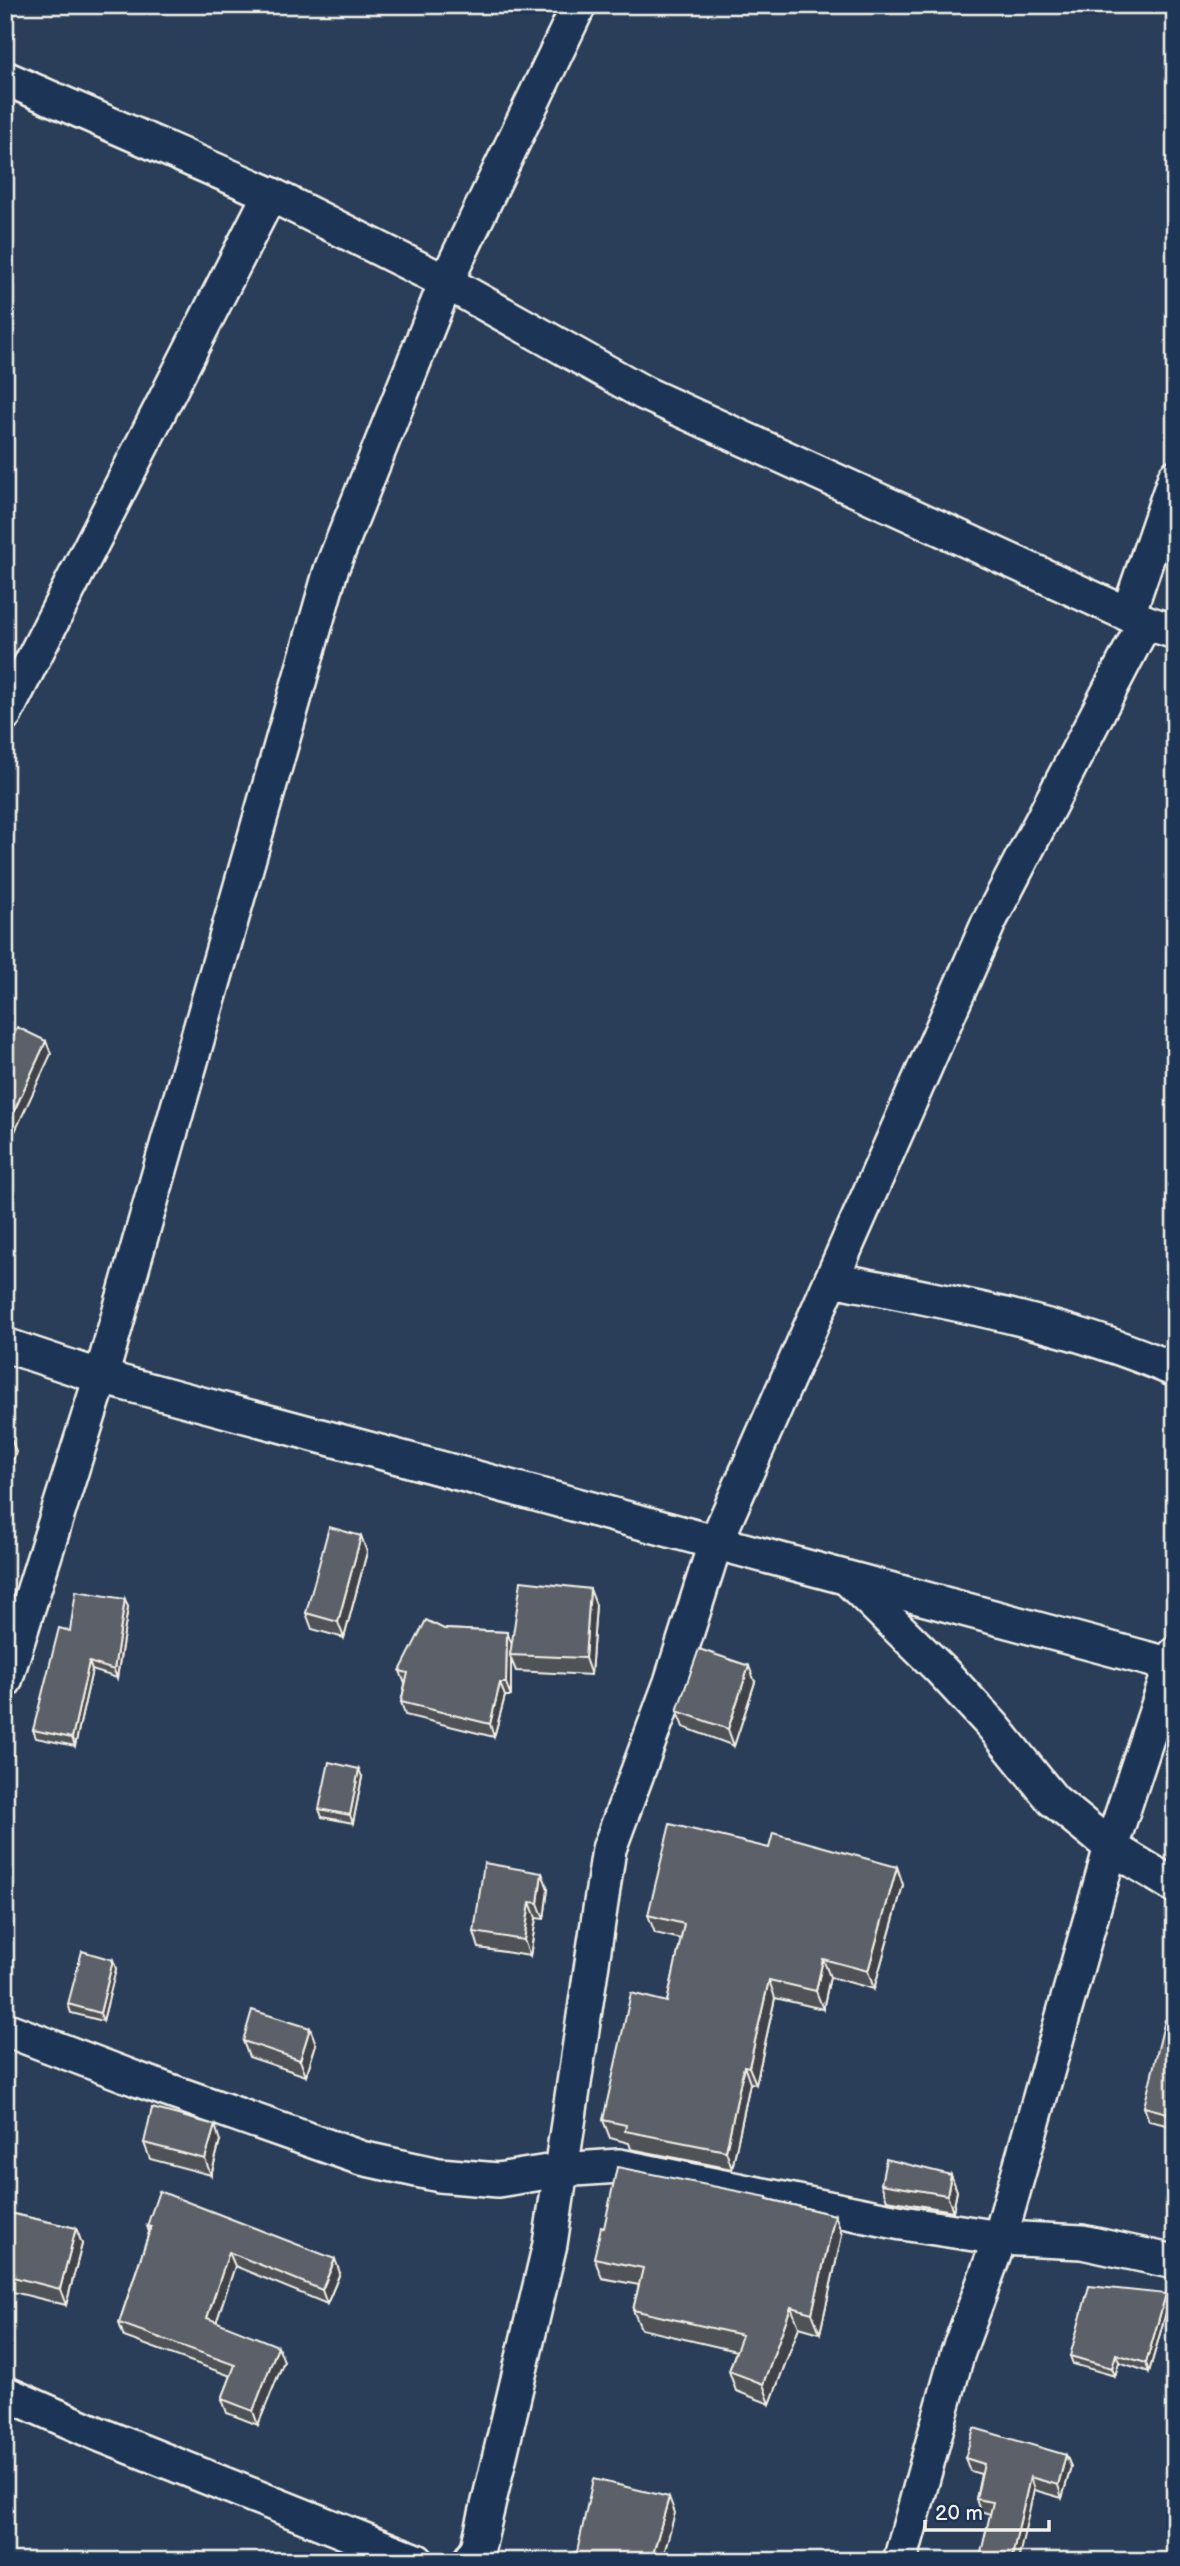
<svg xmlns="http://www.w3.org/2000/svg" width="1180" height="2566" font-family="'Balsamiq Sans',sans-serif">
<style>
.lines{fill:none;stroke-linecap:round;stroke-linejoin:round}
.minor-casing{stroke:#f4f1e8;stroke-width:38}
.minor{stroke:#1d3557;stroke-width:33}
.wall{fill:#4f5359;stroke:#f4f1e8;stroke-width:2}
.shaded-wall{fill:#404348;stroke:#f4f1e8;stroke-width:2}
.building{fill:#5c6067;stroke:#f4f1e8;stroke-width:2}
</style>
<rect width="100%" height="100%" fill="#2a3e5a"/>
<filter id="ink" filterUnits="userSpaceOnUse"><feTurbulence type="fractalNoise" baseFrequency=".0143" numOctaves="2"/><feDisplacementMap in="SourceGraphic" scale="14" xChannelSelector="R" yChannelSelector="G"/><feConvolveMatrix kernelMatrix="1 2 1 2 8 2 1 2 1" color-interpolation-filters="sRGB"/></filter>
<g filter="url(#ink)">
<g class="lines">
<g class="minor-casing">
<g id="minor">
<polyline points="5,78 270,194 446,282 644,393 1145,622 1175,632"/>
<polyline points="1128,614 1175,477"/>
<polyline points="5,714 270,194"/>
<path d="M832 1279C948 1302 1065 1322 1175 1370"/>
<polyline points="5,1345 101,1377 1175,1666"/>
<polyline points="849,1580 941,1670 993,1726 1053,1800 1111,1847 1175,1886"/>
<polyline points="5,1681 101,1377 331,570 446,282 579,5"/>
<polyline points="5,2029 139,2080 361,2158 439,2175 498,2180 560,2170 619,2166 902,2223 1000,2238 1082,2242 1175,2262"/>
<polyline points="5,2393 96,2433 417,2561"/>
<polyline points="469,2561 478,2548 550,2244 609,1849 671,1682 715,1544 989,922 1145,622"/>
<polyline points="900,2561 957,2355 1000,2238 1111,1847 1175,1654"/>
</g>
</g>
<use href="#minor" class="minor"/>
</g>
<g class="wall">
<polygon points="361,1536 367,1552 344,1638 312,1629 306,1613"/>
<polygon points="596,1605 591,1675 516,1671 511,1659 511,1696 505,1696 494,1737 405,1715 401,1702 405,1684 400,1671 444,1629 507,1632 511,1644"/>
<polygon points="128,1607 117,1678 92,1670 75,1746 36,1738 33,1730 70,1631"/>
<polygon points="755,1682 734,1746 683,1727 677,1711"/>
<polygon points="362,1777 353,1823 322,1817 319,1809"/>
<polygon points="769,1848 897,1867 903,1885 874,1989 830,1977 823,2009 775,1998 756,2084 750,2083 732,2169 631,2149 629,2143 610,2138 603,2120 667,2002 681,1939 655,1933 648,1915"/>
<polygon points="542,1873 548,1889 544,1919 536,1918 530,1956 479,1948 474,1932"/>
<polygon points="113,1960 116,1969 103,2021 71,2013 68,2004"/>
<polygon points="1175,2023 1175,2127 1149,2121 1144,2107"/>
<polygon points="243,2041 316,2044 306,2076 249,2057"/>
<polygon points="220,2141 211,2175 150,2159 144,2143"/>
<polygon points="951,2175 957,2191 953,2211 887,2200 881,2184"/>
<polygon points="767,2197 768,2199 835,2215 842,2235 820,2333 799,2327 770,2404 736,2391 729,2371 736,2351 641,2329 633,2310 639,2285 602,2278 594,2258 604,2228"/>
<polygon points="5,2212 76,2228 82,2244 66,2305 5,2290"/>
<polygon points="147,2226 340,2273 327,2304 235,2266 216,2321 284,2361 258,2425 227,2413 222,2399 231,2376 124,2337 119,2323 149,2232"/>
<polygon points="1166,2294 1169,2302 1149,2372 1119,2362 1115,2376 1073,2364 1070,2356"/>
<polygon points="1066,2455 1071,2467 1062,2498 1034,2490 990,2514 980,2511 976,2499 981,2474 970,2471 965,2458"/>
</g>
<g class="shaded-wall">
<polygon points="46,1041 51,1054 5,1153 5,1131"/>
<polygon points="12,1441 16,1452 5,1484 5,1461"/>
<polygon points="361,1536 367,1552 344,1638 338,1622"/>
<polygon points="590,1589 596,1605 591,1675 585,1658"/>
<polygon points="125,1599 128,1607 117,1678 114,1670"/>
<polygon points="507,1632 512,1645 510,1655 511,1659 511,1696 506,1683"/>
<polygon points="89,1662 92,1670 75,1746 72,1738"/>
<polygon points="749,1666 755,1682 734,1746 728,1729"/>
<polygon points="500,1683 505,1696 494,1737 490,1724"/>
<polygon points="359,1769 362,1777 353,1823 350,1815"/>
<polygon points="897,1867 903,1885 874,1989 868,1971"/>
<polygon points="542,1873 548,1889 544,1919 538,1903"/>
<polygon points="530,1902 536,1918 530,1956 524,1940"/>
<polygon points="823,1959 830,1977 823,2009 816,1991"/>
<polygon points="113,1960 116,1969 103,2021 100,2013"/>
<polygon points="769,1980 775,1998 756,2084 749,2067"/>
<polygon points="310,2028 316,2044 306,2076 300,2060"/>
<polygon points="744,2066 750,2083 732,2169 726,2151"/>
<polygon points="215,2125 220,2141 211,2175 205,2159"/>
<polygon points="951,2175 957,2191 953,2211 947,2195"/>
<polygon points="835,2215 842,2235 820,2333 812,2313"/>
<polygon points="76,2228 82,2244 66,2305 60,2289"/>
<polygon points="229,2252 235,2266 213,2332 207,2318"/>
<polygon points="335,2259 340,2273 327,2304 322,2290"/>
<polygon points="1166,2294 1169,2302 1149,2372 1146,2363"/>
<polygon points="791,2307 799,2327 770,2404 763,2384"/>
<polygon points="278,2346 284,2361 258,2425 253,2411"/>
<polygon points="1116,2354 1119,2362 1115,2376 1112,2368"/>
<polygon points="1066,2455 1071,2467 1062,2498 1058,2485"/>
<polygon points="1030,2477 1034,2490 1018,2561 1011,2561"/>
<polygon points="669,2497 675,2513 662,2561 651,2561"/>
</g>
<g class="building">
<polygon points="17,1027 46,1041 5,1131 5,1053"/>
<polygon points="5,1438 12,1441 5,1461"/>
<polygon points="329,1527 361,1536 338,1622 306,1613"/>
<polygon points="521,1581 590,1589 585,1658 510,1655"/>
<polygon points="76,1591 125,1599 114,1670 89,1662 72,1738 33,1730 59,1628 70,1631"/>
<polygon points="426,1620 444,1629 507,1632 506,1683 500,1683 490,1724 401,1702 408,1673 400,1671"/>
<polygon points="699,1649 749,1666 728,1729 677,1711"/>
<polygon points="329,1762 359,1769 350,1815 319,1809"/>
<polygon points="670,1824 769,1848 773,1833 897,1867 868,1971 823,1959 816,1991 769,1980 749,2067 744,2066 726,2151 625,2131 626,2125 603,2120 631,1993 667,2002 684,1924 648,1915"/>
<polygon points="484,1863 542,1873 538,1903 530,1902 524,1940 474,1932"/>
<polygon points="82,1951 113,1960 100,2013 68,2004"/>
<polygon points="252,2010 310,2028 300,2060 243,2041"/>
<polygon points="1165,2020 1175,2023 1175,2115 1144,2107"/>
<polygon points="152,2108 215,2125 205,2159 144,2143"/>
<polygon points="886,2159 951,2175 947,2195 881,2184"/>
<polygon points="617,2167 767,2197 767,2199 835,2215 812,2313 791,2307 763,2384 729,2371 742,2335 633,2310 643,2268 594,2258 601,2227 604,2228"/>
<polygon points="159,2191 335,2259 322,2290 229,2252 207,2318 278,2346 253,2411 222,2399 235,2365 119,2323 151,2227 147,2226"/>
<polygon points="5,2212 76,2228 60,2289 5,2275"/>
<polygon points="1089,2286 1166,2294 1146,2363 1116,2354 1112,2368 1070,2356"/>
<polygon points="974,2428 1066,2455 1058,2485 1030,2477 1011,2561 979,2561 993,2502 976,2499 984,2464 965,2458"/>
<polygon points="593,2479 669,2497 651,2561 571,2561 574,2552 577,2552"/>
</g>
</g>
<rect width="1180" height="2566" fill="none" stroke="#1d3557" stroke-width="28"/>
<rect x="14" y="14" width="1152" height="2538" fill="none" stroke="#f4f1e8" stroke-width="2.5" filter="url(#ink)"/>
<path d="M925 2520v10h124v-10" fill="none" stroke="#f4f1e8" stroke-width="3.5"/>
<text x="935" y="2520" font-size="21" fill="#f4f1e8" stroke="#1d3557" stroke-width="5" paint-order="stroke">20 m</text>
</svg>
